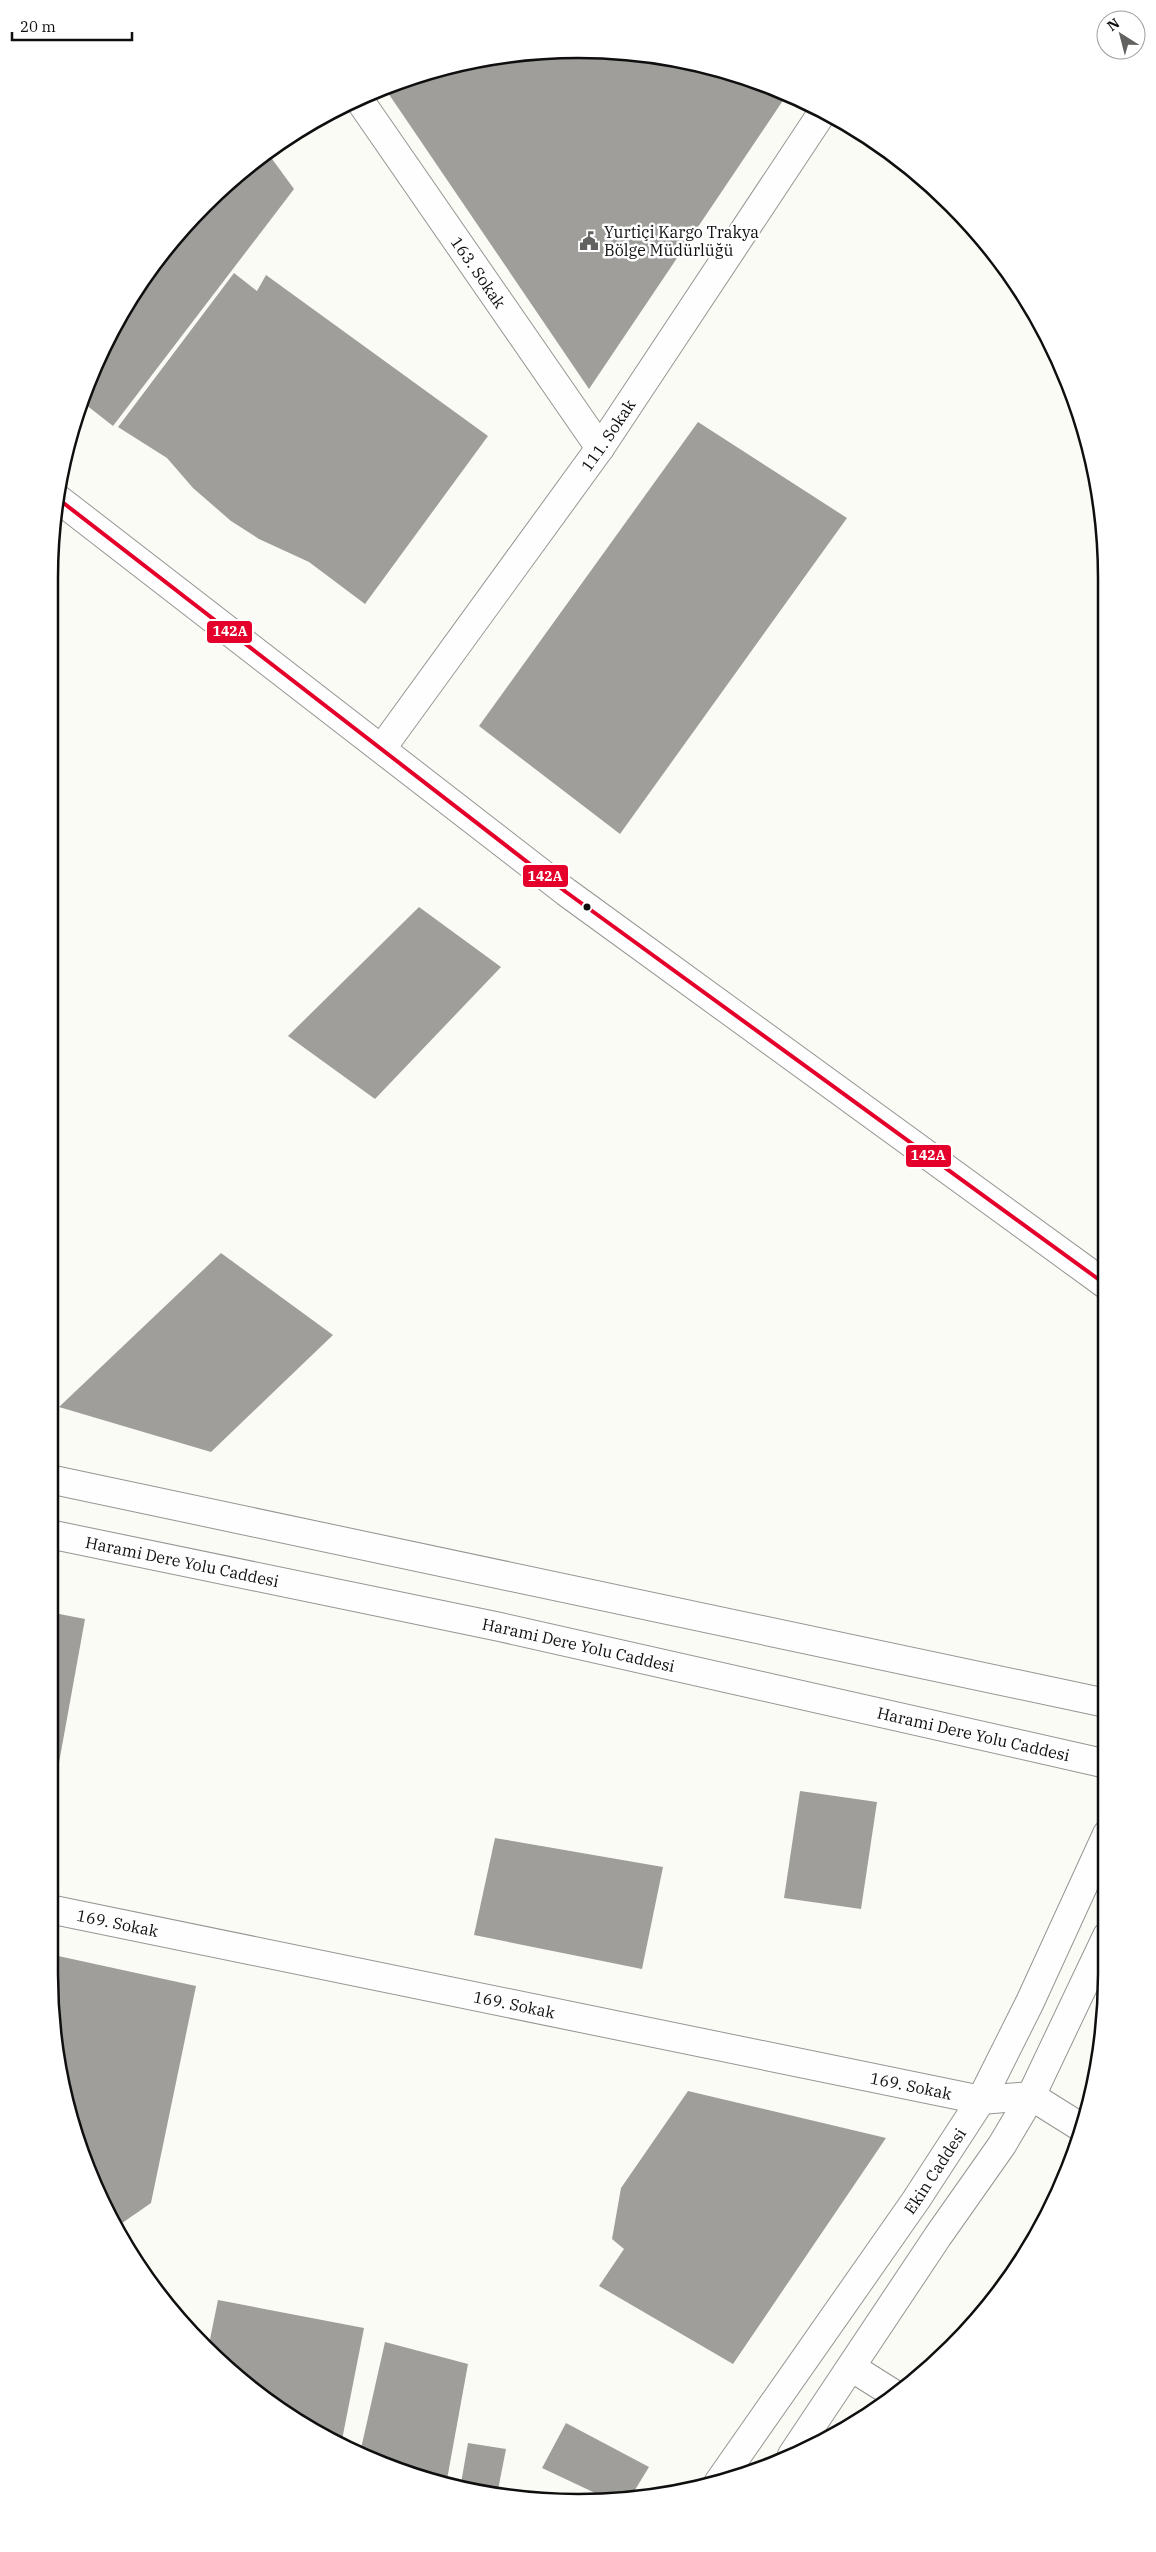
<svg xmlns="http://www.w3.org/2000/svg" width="1156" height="2552" font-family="'IBM Plex Serif',serif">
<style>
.building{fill:#9f9e9b}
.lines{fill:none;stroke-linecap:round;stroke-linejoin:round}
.minor-casing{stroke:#959593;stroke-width:30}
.minor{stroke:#fefefe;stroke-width:28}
.bus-1-casing{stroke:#fff;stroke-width:8}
.bus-1{stroke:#e4002b;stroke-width:4}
.bus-dot{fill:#0f0f0f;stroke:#fff;stroke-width:2}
.labels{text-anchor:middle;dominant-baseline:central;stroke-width:5;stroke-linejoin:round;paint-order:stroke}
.poi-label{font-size:16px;fill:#0f0f0f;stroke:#fff;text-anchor:start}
.street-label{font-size:16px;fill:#0f0f0f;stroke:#fff}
.rim{fill:none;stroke:#0f0f0f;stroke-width:2.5}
.line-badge{stroke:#fff;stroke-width:2}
.badge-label{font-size:14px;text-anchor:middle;font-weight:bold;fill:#fff}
</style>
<rect width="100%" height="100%" fill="#fbfbf6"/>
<g class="building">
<polygon points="578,49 681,59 780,89 788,93 589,389 384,87 474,59"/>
<polygon points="267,152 294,189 113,426 81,401 89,376 138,284 204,204"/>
<polygon points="234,273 257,291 266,275 488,436 365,604 309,562 259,539 231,521 193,488 167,458 118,427"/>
<polygon points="698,422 847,518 620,834 479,726"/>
<polygon points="419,907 501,967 375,1099 288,1036"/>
<polygon points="221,1253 333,1335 211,1452 59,1407"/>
<polygon points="49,1612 85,1619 51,1807 49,1806"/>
<polygon points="800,1791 877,1802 861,1909 784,1898"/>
<polygon points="495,1838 663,1867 642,1969 474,1935"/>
<polygon points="49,1954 196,1986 151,2203 115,2228 77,2144 59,2077"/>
<polygon points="688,2091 886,2138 733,2364 599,2286 624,2249 612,2239 621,2188"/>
<polygon points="218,2300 364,2328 341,2445 314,2432 256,2394 208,2349"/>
<polygon points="385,2342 468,2364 446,2485 408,2475 360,2453"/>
<polygon points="566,2423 649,2467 630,2498 610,2500 542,2468"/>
<polygon points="468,2443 506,2449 497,2495 460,2489"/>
</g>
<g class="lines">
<g class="minor-casing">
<g id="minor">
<path id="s1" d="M358 98 600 448"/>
<polyline points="57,498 566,892 1105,1284"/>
<path id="s2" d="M382 748 600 448 822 113"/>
<polyline points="49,1479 1106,1703"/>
<path id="s3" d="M49 1534 500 1627 1107 1764"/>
<path id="s4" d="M49 1909 981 2100 1031 2096 1082 2128"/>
<polyline points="851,2367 897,2396"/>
<polyline points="792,2455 938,2236 1002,2145 1031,2096 1107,1936"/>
<path id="s5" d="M718 2483 916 2200 981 2100 1030 2002 1107 1834"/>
</g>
</g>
<use href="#minor" class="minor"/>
<g class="bus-1-casing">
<polyline id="bus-1" points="57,498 566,892 1105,1284"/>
</g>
<use href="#bus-1" class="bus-1"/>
</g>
<defs>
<g id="civic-bare" transform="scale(1.5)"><path d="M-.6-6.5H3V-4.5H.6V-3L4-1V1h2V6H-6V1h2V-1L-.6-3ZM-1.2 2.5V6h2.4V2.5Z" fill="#626260" stroke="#fff" stroke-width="2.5" paint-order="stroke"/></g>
</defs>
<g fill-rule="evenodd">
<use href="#civic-bare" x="589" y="241"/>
</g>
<circle class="bus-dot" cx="587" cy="907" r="4.5"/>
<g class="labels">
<g class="poi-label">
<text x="604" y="232">Yurtiçi Kargo Trakya<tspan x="604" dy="18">Bölge Müdürlüğü</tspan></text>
</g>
<g class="street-label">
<text stroke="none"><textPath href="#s1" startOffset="212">163. Sokak</textPath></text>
<text stroke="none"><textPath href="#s2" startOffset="386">111. Sokak</textPath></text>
<text stroke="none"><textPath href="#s3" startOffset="136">Harami Dere Yolu Caddesi</textPath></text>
<text stroke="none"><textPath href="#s3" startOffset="541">Harami Dere Yolu Caddesi</textPath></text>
<text stroke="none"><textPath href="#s3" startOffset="946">Harami Dere Yolu Caddesi</textPath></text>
<text stroke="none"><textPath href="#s4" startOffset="70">169. Sokak</textPath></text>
<text stroke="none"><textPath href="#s4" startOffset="475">169. Sokak</textPath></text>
<text stroke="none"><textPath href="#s4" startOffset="880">169. Sokak</textPath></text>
<text stroke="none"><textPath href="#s5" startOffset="380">Ekin Caddesi</textPath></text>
</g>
</g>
<path d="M0 0H1156V2552H0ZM578 58H578A520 520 0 0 1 1098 578V1974A520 520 0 0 1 578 2494H578A520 520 0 0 1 58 1974V578A520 520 0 0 1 578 58Z" fill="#fff" fill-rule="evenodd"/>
<path class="rim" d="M578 58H578A520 520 0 0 1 1098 578V1974A520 520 0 0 1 578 2494H578A520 520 0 0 1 58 1974V578A520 520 0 0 1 578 58Z"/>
<g class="line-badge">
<rect x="206" y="620" width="47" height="24" rx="5" fill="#e4002b"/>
<rect x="522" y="864" width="47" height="24" rx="5" fill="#e4002b"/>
<rect x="905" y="1144" width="47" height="24" rx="5" fill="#e4002b"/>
</g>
<g class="badge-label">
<text x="230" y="636">142A</text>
<text x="545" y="881">142A</text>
<text x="928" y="1160">142A</text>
</g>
<g transform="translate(1121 35) rotate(324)"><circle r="24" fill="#ffffff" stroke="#9f9f9f"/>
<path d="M0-4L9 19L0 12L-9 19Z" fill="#626260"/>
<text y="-8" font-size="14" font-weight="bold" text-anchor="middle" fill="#0f0f0f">N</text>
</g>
<path d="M12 32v8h120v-8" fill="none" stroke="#0f0f0f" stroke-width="2.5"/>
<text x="20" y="32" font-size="15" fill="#0f0f0f" stroke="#ffffff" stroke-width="4" paint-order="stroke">20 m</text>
</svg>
